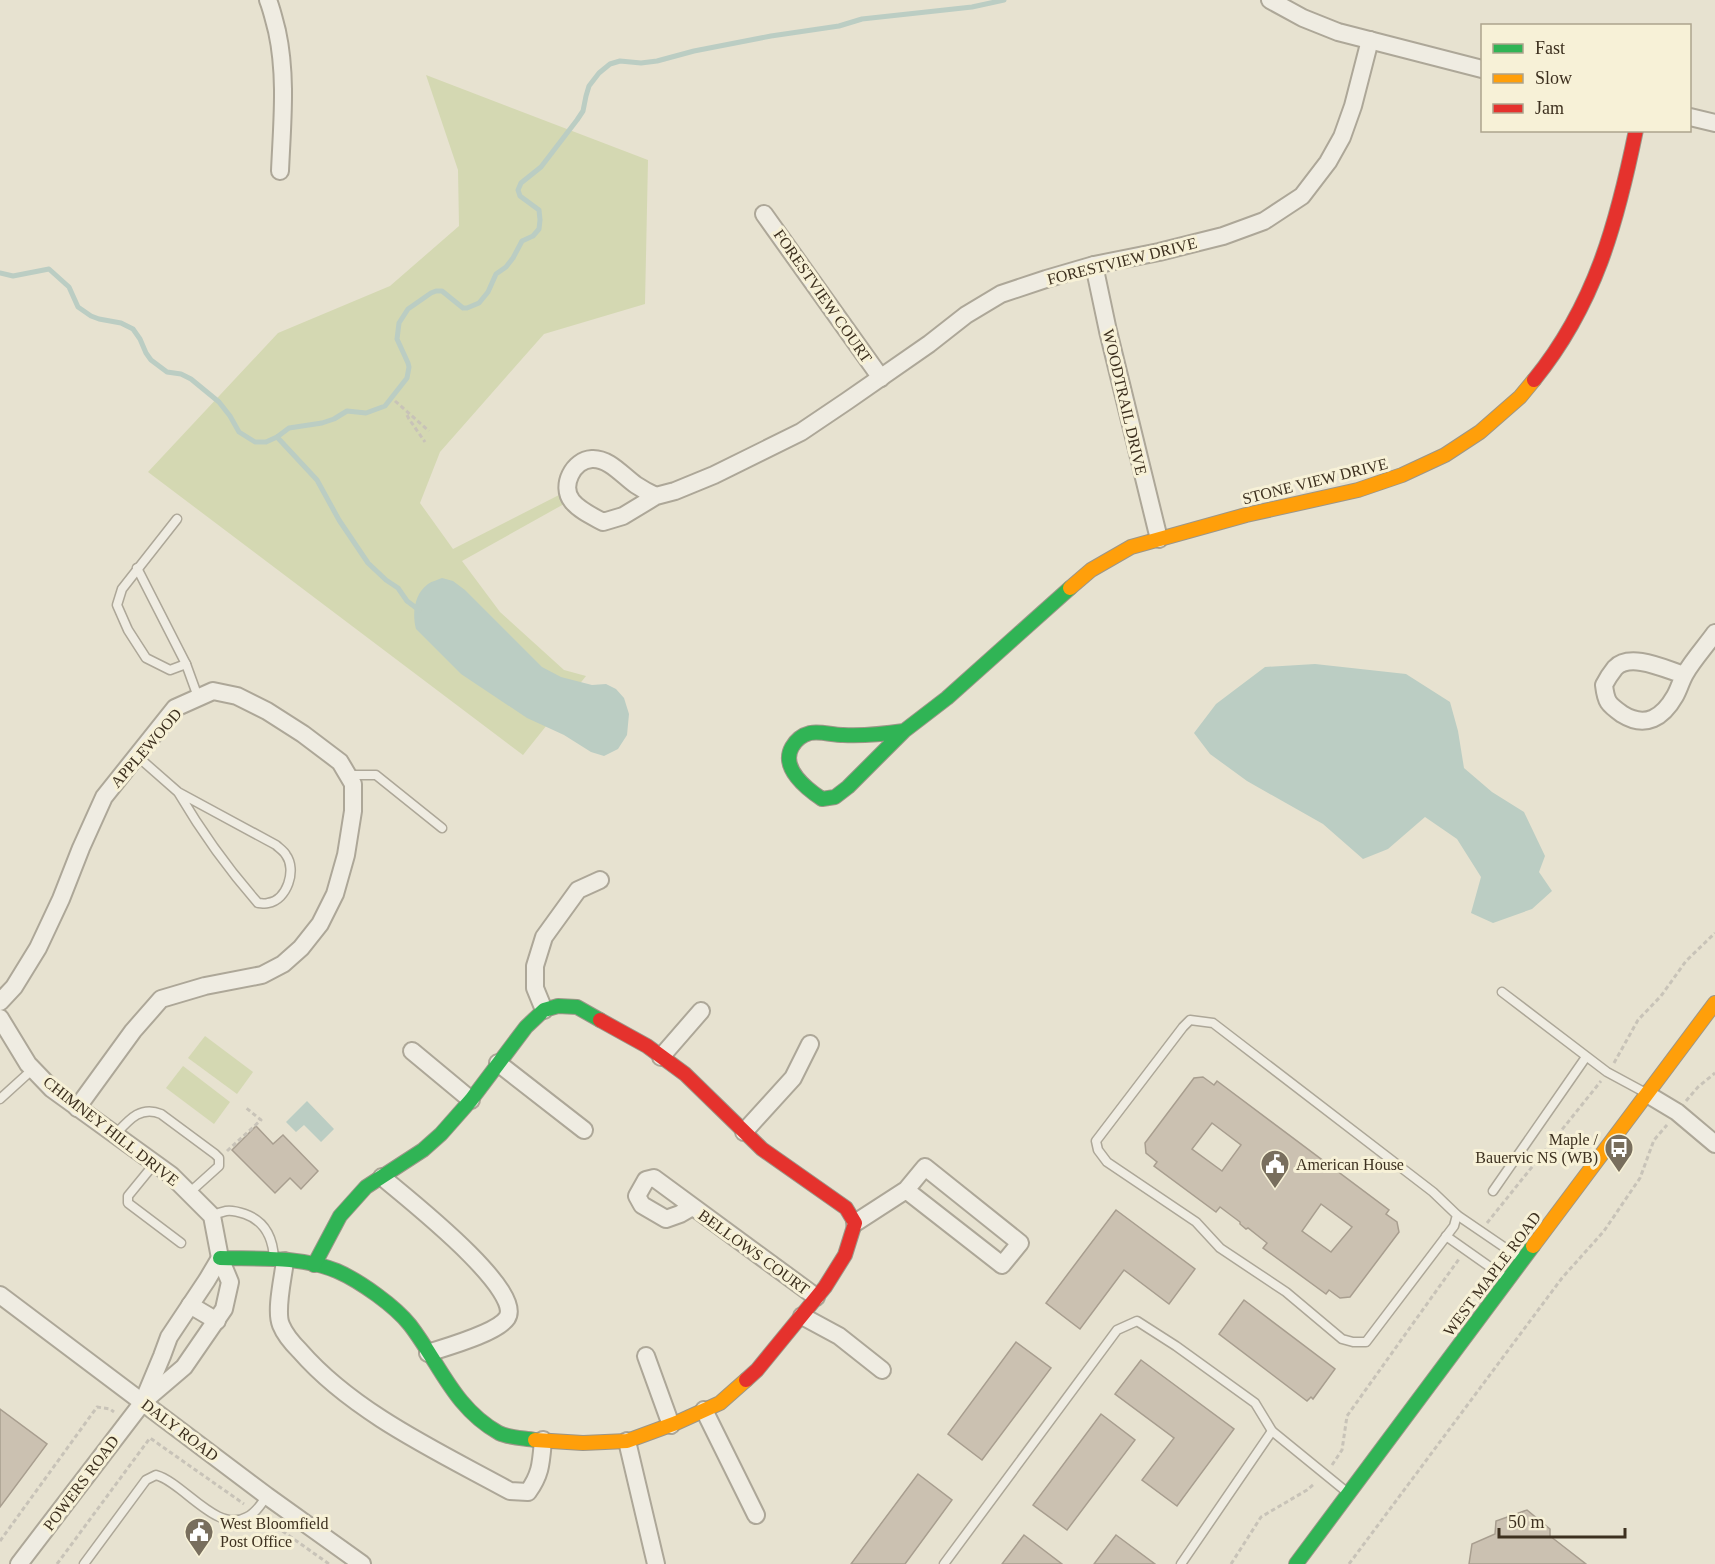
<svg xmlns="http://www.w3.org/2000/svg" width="1715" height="1564" font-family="'Times New Roman',serif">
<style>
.green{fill:#d4d8b2}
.water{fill:#bbcdc3}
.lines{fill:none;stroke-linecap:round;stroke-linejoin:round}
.stream{stroke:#bbcdc3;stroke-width:5}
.building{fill:#cbc1b1;stroke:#a89e8f;stroke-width:1.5;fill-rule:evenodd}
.lane-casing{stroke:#ada798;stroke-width:11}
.street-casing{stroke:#ada798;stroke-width:20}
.fast-casing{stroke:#9c9688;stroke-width:16}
.slow-casing{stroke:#9c9688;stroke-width:16}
.jam-casing{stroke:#9c9688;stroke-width:16}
.path{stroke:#c8c3b8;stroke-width:3;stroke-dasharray:4.5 3;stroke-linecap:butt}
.lane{stroke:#efece2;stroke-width:8}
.street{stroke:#efece2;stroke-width:16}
.fast{stroke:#30b455;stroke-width:14}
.slow{stroke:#ff9f0a;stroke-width:14}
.jam{stroke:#e5322d;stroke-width:14}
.labels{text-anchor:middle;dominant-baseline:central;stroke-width:6;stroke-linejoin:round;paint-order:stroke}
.street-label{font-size:16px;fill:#3d301f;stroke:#f7f1d7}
.poi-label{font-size:16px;fill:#3d301f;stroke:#f7f1d7;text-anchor:start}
</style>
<rect width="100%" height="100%" fill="#e7e2d0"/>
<g class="green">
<polygon points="426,75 648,160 645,304 544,334 440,452 420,503 453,549 559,495 564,504 462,561 500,612 564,670 586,676 523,755 148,472 278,333 390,286 459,226 458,170"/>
<polygon points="205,1036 253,1072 237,1094 188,1058"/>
<polygon points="183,1066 230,1102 214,1124 166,1088"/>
</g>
<g class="water">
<path d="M442 578 453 581 465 590 542 667 561 677 592 685 606 684 616 689 624 698 629 714 627 735 618 749 604 756 591 752 564 735 527 718 461 674 416 629C412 614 414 594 428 584 432 581 438 580 442 578Z"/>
<polygon points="1315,664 1406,674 1450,702 1458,731 1464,768 1492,792 1524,812 1545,856 1539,872 1552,891 1532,909 1493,923 1471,913 1481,877 1457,839 1425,817 1388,849 1363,859 1323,824 1247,781 1210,754 1194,733 1216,704 1265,667"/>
<polygon points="307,1101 334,1129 321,1142 304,1125 296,1132 286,1122"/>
</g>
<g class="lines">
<g class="stream">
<polyline points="0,273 13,276 49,269 69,287 78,307 91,316 99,319 121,323 133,329 140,339 146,353 151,360 167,372 181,374 191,379 219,402 230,416 239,432 255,442 266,442 277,437 289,428 322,423 334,419 347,411 366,413 385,406 407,378 409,367 408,363 397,339 399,323 408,309 431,293 436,291 442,291 463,308 467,308 479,303 488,292 496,274 506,267 513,258 522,241 533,236 539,229 540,220 539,210 520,196 518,190 521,183 541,167 577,120 583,111 586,96 589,86 599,73 610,64 620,61 641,63 657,61 694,51 771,36 839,26 862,19 972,7 1004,0"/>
<polyline points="277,437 317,480 339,520 368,563 386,580 398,588 407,601 419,610"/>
</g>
</g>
<g class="building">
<path d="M1203 1077 1214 1085 1217 1081 1389 1210 1386 1214 1397 1222 1399 1232 1350 1297 1340 1298 1329 1290 1326 1294 1263 1248 1267 1243 1248 1228 1246 1229 1240 1224V1222L1220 1207 1216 1212 1154 1166 1157 1162 1146 1153 1145 1143 1194 1078ZM1212 1123 1241 1145 1222 1171 1192 1149ZM1321 1204 1352 1227 1331 1252 1302 1231Z"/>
<polygon points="256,1126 273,1144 283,1135 318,1171 301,1189 290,1178 275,1193 232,1150"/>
<polygon points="1116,1210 1195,1269 1169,1304 1124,1270 1080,1329 1046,1303"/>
<polygon points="1244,1300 1335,1369 1313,1399 1311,1397 1307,1401 1219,1334"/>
<polygon points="1016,1342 1051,1368 982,1460 948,1434"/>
<polygon points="1141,1360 1234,1429 1177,1506 1142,1480 1174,1438 1115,1394"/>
<polygon points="0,1409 47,1444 0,1507"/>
<polygon points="1101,1414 1135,1440 1067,1530 1033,1505"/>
<polygon points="918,1474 952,1500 905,1564 851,1564"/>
<polygon points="1527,1510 1550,1529 1550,1536 1586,1564 1469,1564 1472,1544 1495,1534 1496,1521"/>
<polygon points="1024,1535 1062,1564 1002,1564"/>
<polygon points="1116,1535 1155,1564 1094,1564"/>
</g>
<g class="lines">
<g class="lane-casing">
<g id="lane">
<polyline points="177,519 122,589 117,605 128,630 146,658 170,670 186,664 198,697"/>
<polyline points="137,568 186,664"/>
<path d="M137 756 178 792 276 845C279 848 284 851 286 855 297 870 287 900 268 903 265 904 261 903 258 903 228 869 201 831 178 792"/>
<polyline points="347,775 376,775 442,828"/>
<polyline points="1502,992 1607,1072 1644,1092"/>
<polygon points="1190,1020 1213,1023 1433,1192 1457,1215 1454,1226 1366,1342 1353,1342 1342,1339 1286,1292 1220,1248 1196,1222 1107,1162 1098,1150 1096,1141 1183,1027"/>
<polyline points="0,1099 33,1069"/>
<path d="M115 1135C128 1121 140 1105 161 1114L215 1154 219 1158V1166L189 1193"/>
<polyline points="155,1163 128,1196 128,1203 181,1243"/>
<polyline points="1493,1191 1586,1057"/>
<polyline points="1457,1215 1523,1260"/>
<path d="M212 1216C216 1214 221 1212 226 1211 231 1210 239 1212 245 1214 265 1221 273 1237 274 1259"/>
<polyline points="1446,1236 1507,1279"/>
<path d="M84 1564 146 1480 156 1475C184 1483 217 1534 247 1517 256 1513 261 1504 267 1496"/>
<polyline points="944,1564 1117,1330 1137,1321 1176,1346 1255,1403 1272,1431 1348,1493"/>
<polyline points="1181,1564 1272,1431"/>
</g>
</g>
<g class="street-casing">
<g id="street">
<path d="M268 0C272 10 274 20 277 31 287 77 282 124 280 171"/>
<polyline points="1270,0 1303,18 1338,32 1482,69"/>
<polyline points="1690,117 1715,123"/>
<polyline points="764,214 881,378"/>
<polyline points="1094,265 1108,331 1159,539"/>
<path d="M656 496C649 493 642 489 636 485 623 476 609 458 592 459 573 460 560 486 572 501 579 510 592 516 603 522L623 516 656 496 675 491 714 475 801 432 847 401 929 344 966 315 1001 294 1046 279 1094 265 1159 252 1223 236 1264 221 1302 196 1328 162 1342 137 1353 106 1370 40"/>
<path d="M1684 675C1665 669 1630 652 1615 668 1611 673 1607 679 1604 685 1606 702 1608 704 1622 714 1646 729 1663 717 1675 696 1679 689 1681 681 1685 674 1693 660 1705 647 1715 633"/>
<polyline points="0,1002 14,987 38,948 61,899 81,848 104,797 175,708 213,691 237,696 267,711 303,734 340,762 353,784 353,811 346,855 335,894 320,924 301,948 283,964 262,975 205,986 161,999 133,1031 77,1108"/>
<polyline points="544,1010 535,988 535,966 544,937 578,890 600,880"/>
<polyline points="0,1018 28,1064 52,1089 171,1175 212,1216 220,1258 230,1282 224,1309 184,1367 143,1402 19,1564"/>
<polyline points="412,1051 471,1100"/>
<polyline points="661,1057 701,1011"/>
<polyline points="498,1063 584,1130"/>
<polyline points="1647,1094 1677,1112 1715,1144"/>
<polyline points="744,1132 793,1078 810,1044"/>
<path d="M382 1177C403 1195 525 1290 507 1318 497 1333 446 1347 428 1353"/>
<polyline points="692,1207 680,1214 666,1219 642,1205 637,1196 646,1180 654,1178 816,1297"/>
<polyline points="855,1223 906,1190 1002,1265 1020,1243 925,1167 906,1190"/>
<path d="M285 1261C283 1278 275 1311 281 1325 285 1335 293 1344 300 1351 354 1413 439 1452 510 1491L528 1492C541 1474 541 1463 543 1440"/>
<polyline points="0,1295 267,1496 362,1564"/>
<polyline points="190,1305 217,1321"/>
<polyline points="802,1316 839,1336 882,1370"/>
<polyline points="646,1356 671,1425"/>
<polyline points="144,1399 162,1356 169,1337 207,1280 220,1258"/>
<polyline points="704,1410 756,1515"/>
<polyline points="627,1441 656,1564"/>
</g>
</g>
<g class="fast-casing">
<g id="fast">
<path d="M904 731C884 734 863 736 843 735 832 735 821 731 810 733 802 735 796 740 792 747 780 768 807 789 822 799L835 797 848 787 904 731 947 698 1070 588"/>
<path d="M220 1258C258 1259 301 1256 337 1271 360 1281 395 1306 410 1325 440 1364 454 1408 499 1433 509 1438 524 1438 535 1440"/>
<polyline points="314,1265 340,1216 366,1187 423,1150 441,1134 471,1100 526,1027 544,1010 558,1006 577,1007 600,1020"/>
<polyline points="1296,1564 1533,1246"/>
</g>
</g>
<g class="slow-casing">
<g id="slow">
<polyline points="1070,588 1091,570 1131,547 1246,515 1358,490 1402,475 1445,455 1480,432 1520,397 1534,380"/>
<polyline points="1533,1246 1715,1003"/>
<polyline points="535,1440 583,1443 627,1441 676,1423 720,1403 746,1380"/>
</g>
</g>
<g class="jam-casing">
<g id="jam">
<path d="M1534 380C1595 305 1617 223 1636 130"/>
<polyline points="600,1020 647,1046 685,1074 762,1149 846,1208 855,1223 845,1255 825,1287 757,1370 746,1380"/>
</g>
</g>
<g class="path">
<polyline points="395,401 429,431"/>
<polyline points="407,415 409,419 425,442"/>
<polyline points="1614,1063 1638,1020 1661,996 1686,961 1715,933"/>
<polyline points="1686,1101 1698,1087 1715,1073"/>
<polyline points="227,1151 261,1120 245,1107"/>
<polyline points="1487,1223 1601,1081"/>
<polyline points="1332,1465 1342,1450 1347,1416 1459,1259"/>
<polyline points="264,1518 329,1564"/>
<polyline points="0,1541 97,1407 110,1409 114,1412"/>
<polyline points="57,1564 150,1438 244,1504"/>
<polyline points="1231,1564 1261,1517 1307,1490 1315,1483"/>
<polyline points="1349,1564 1562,1278 1604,1231 1640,1178 1654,1140 1667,1125"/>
</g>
<use href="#lane" class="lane"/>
<use href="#street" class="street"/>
<use href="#fast" class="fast"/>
<use href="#slow" class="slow"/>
<use href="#jam" class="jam"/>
</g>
<defs>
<g id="bus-pin" transform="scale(1.5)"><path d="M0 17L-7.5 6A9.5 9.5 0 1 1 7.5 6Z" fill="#786e5d" stroke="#f7f1d7"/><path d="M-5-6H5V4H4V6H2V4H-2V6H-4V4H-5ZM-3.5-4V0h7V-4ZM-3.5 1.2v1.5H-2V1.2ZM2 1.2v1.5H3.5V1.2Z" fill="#fff"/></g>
<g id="civic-pin" transform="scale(1.5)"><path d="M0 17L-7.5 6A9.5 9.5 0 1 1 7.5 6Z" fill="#786e5d" stroke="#f7f1d7"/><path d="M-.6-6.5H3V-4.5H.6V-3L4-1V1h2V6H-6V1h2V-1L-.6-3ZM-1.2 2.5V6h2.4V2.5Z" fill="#fff"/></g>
</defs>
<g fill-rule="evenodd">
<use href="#bus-pin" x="1619" y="1148"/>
<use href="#civic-pin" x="1275" y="1164"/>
<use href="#civic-pin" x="199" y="1532"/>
</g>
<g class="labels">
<g class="street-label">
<text transform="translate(1122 261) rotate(-14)">FORESTVIEW DRIVE</text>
<text transform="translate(823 296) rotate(55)">FORESTVIEW COURT</text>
<text transform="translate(1125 402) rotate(77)">WOODTRAIL DRIVE</text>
<text transform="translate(1315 481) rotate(-14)">STONE VIEW DRIVE</text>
<text transform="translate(146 748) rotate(-49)">APPLEWOOD</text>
<text transform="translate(111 1131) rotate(38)">CHIMNEY HILL DRIVE</text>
<text transform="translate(754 1252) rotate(36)">BELLOWS COURT</text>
<text transform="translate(1492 1274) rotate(-53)">WEST MAPLE ROAD</text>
<text transform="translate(180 1430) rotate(37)">DALY ROAD</text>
<text transform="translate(81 1483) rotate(-53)">POWERS ROAD</text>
</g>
<g class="poi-label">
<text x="1598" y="1139" text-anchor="end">Maple /<tspan x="1598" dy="18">Bauervic NS (WB)</tspan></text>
<text x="1296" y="1164">American House</text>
<text x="220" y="1523">West Bloomfield<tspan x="220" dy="18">Post Office</tspan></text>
</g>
</g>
<rect x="1481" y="24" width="210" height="108" fill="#f7f1d7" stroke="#ada48d" stroke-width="1.5"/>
<rect x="1493" y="44" width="30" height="9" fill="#30b455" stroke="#ada48d" stroke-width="1.5"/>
<text x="1535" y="54" font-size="18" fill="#3d301f">Fast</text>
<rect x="1493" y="74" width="30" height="9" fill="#ff9f0a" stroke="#ada48d" stroke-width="1.5"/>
<text x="1535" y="84" font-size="18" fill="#3d301f">Slow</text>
<rect x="1493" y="104" width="30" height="9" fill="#e5322d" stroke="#ada48d" stroke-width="1.5"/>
<text x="1535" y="114" font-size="18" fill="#3d301f">Jam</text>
<path d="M1499 1528v9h126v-9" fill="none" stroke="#3d301f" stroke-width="3"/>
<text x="1508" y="1528" font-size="18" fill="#3d301f" stroke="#f7f1d7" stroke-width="4.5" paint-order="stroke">50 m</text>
</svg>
